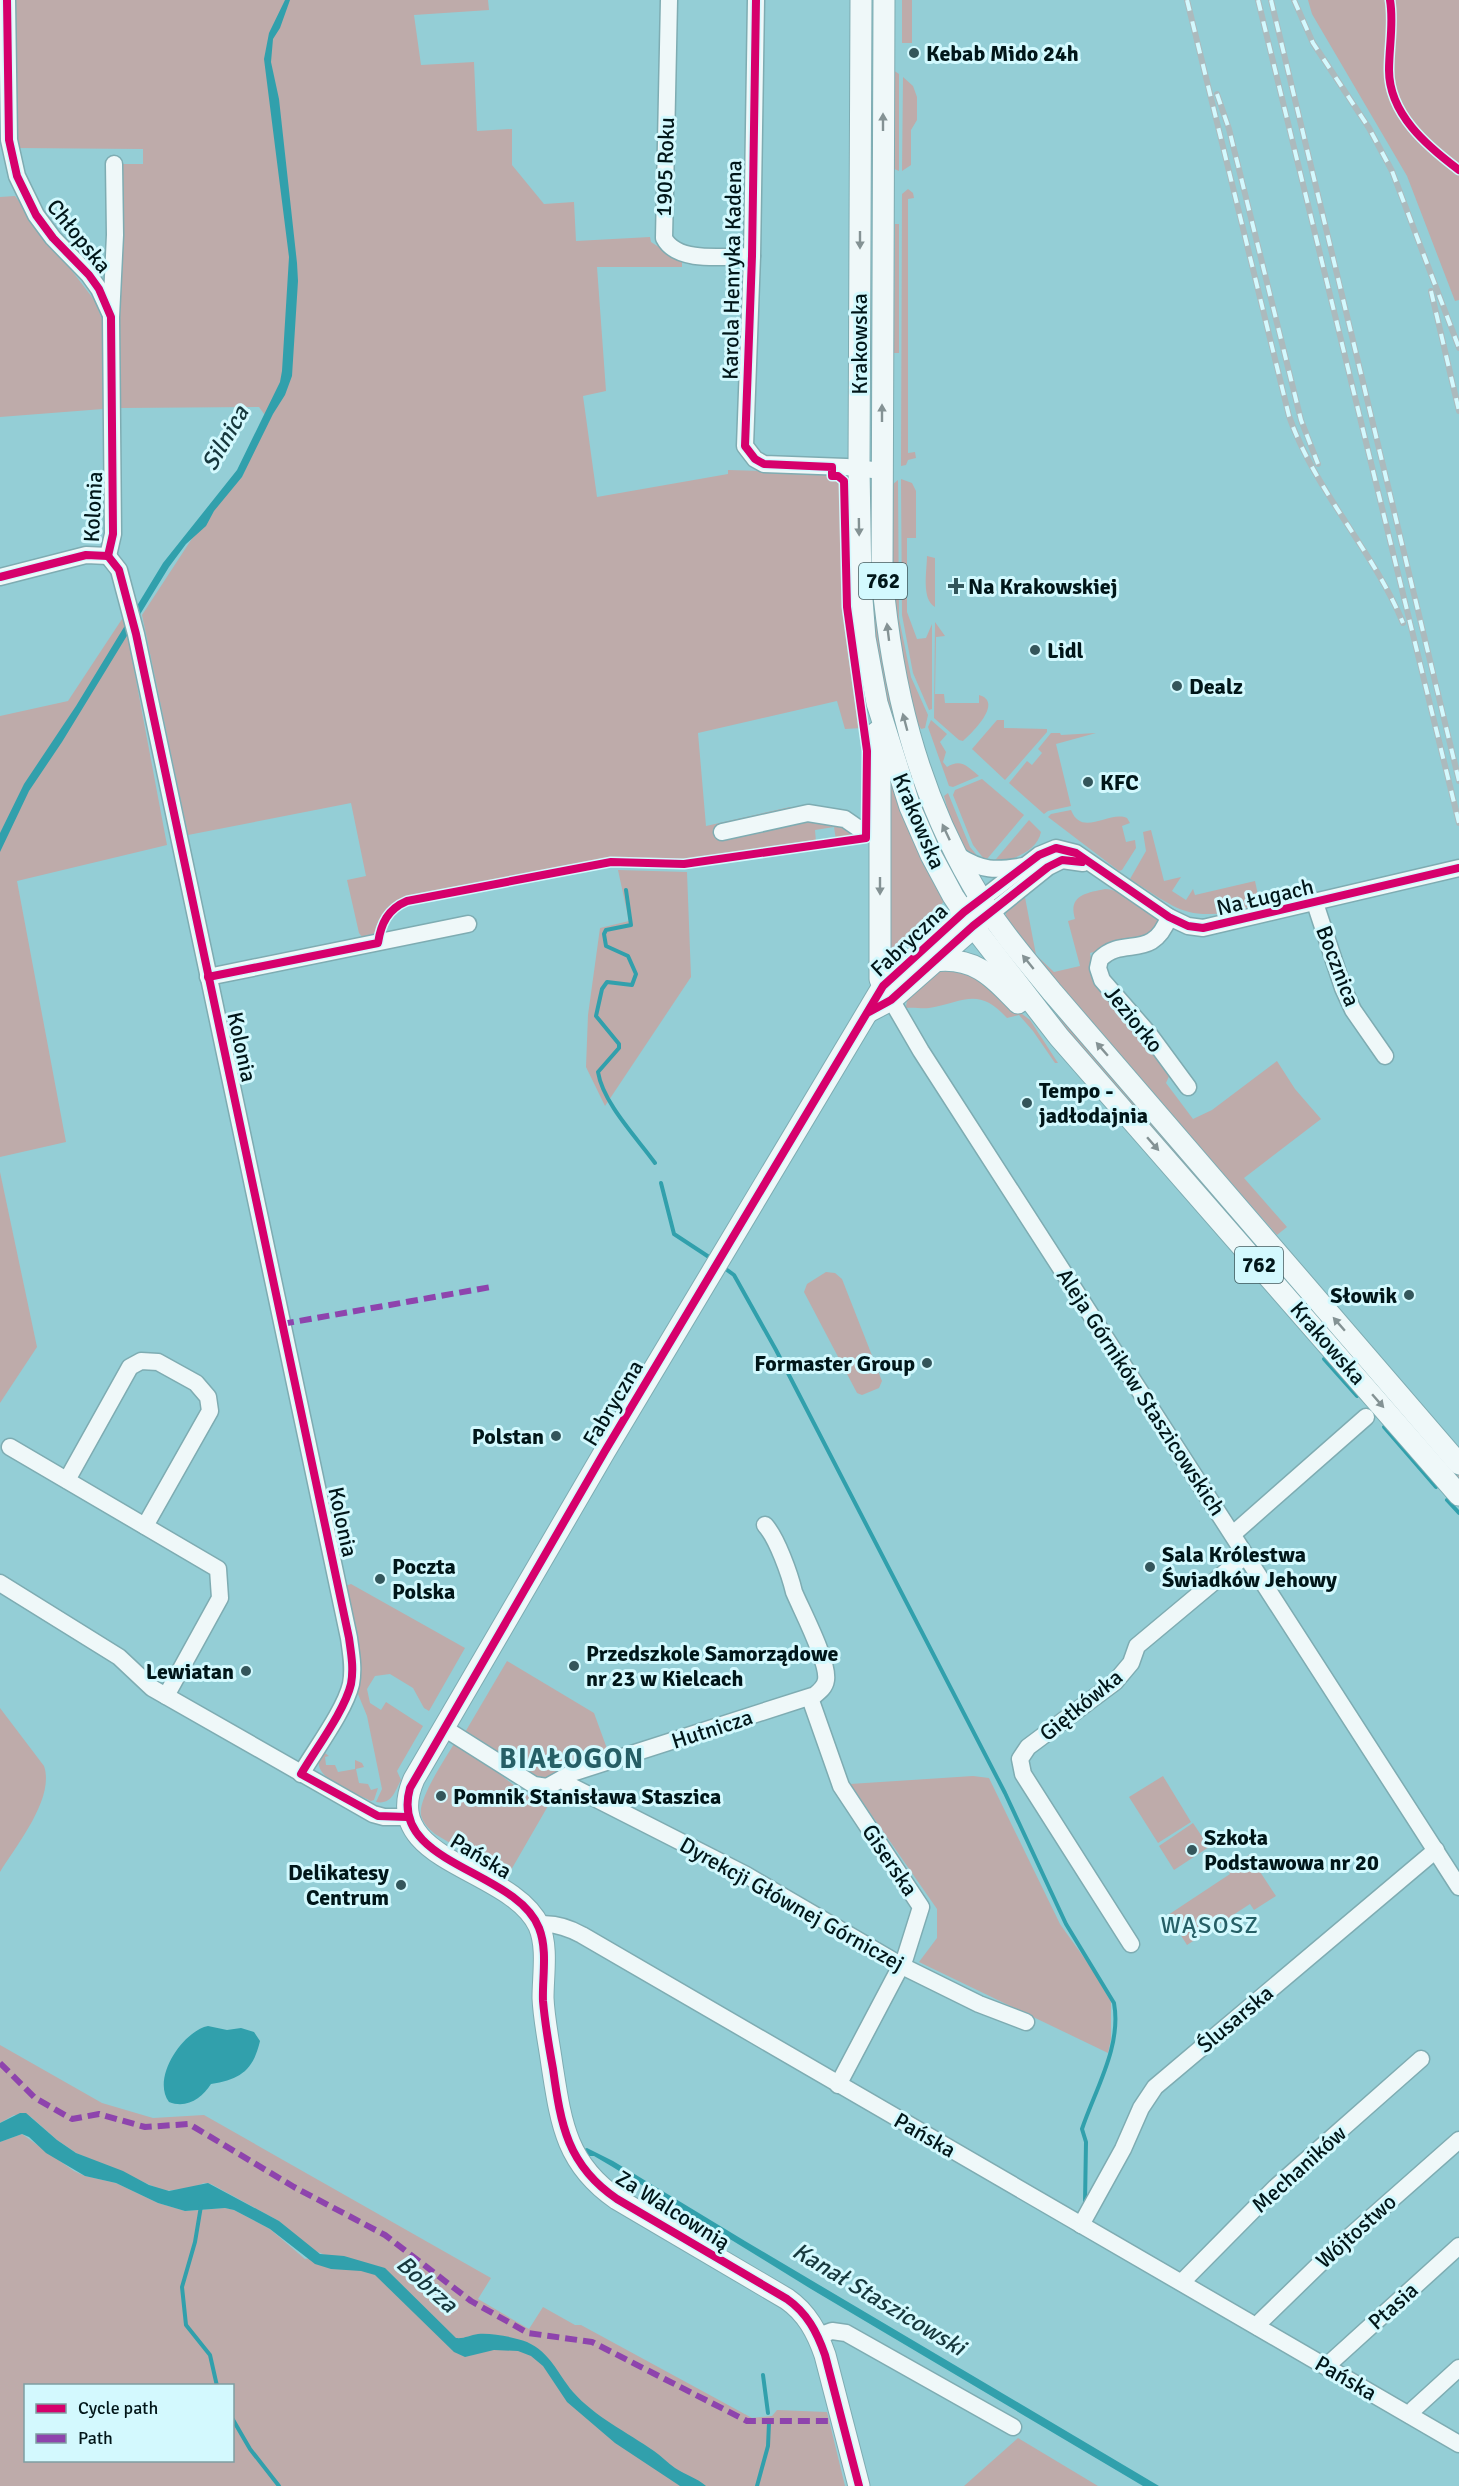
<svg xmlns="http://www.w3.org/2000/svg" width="1459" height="2486" font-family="Signika,sans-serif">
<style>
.green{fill:#beabaa;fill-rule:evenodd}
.water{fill:#31a0ac}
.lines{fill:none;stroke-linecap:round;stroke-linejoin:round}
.stream{stroke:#31a0ac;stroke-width:4}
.minor-casing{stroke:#7eacb2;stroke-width:19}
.major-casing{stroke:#7eacb2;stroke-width:23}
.minor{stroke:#eff8f9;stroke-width:16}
.major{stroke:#eff8f9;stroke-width:21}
.rail-casing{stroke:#acbabd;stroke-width:6}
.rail{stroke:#d3f9fe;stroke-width:4;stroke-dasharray:11;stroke-linecap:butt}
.quiet{stroke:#8e44ad;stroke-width:6;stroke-dasharray:12 6;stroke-linecap:butt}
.cycleway-casing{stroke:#d3f9fe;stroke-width:11}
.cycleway{stroke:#d6006c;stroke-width:8}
.oneway{fill:#849294}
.poi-dot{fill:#34565b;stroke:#d3f9fe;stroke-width:2}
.labels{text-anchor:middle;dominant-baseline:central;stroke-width:6;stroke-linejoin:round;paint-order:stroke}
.shield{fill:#d3f9fe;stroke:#405a5e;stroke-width:1.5}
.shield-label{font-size:21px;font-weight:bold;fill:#011619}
.poi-label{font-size:22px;font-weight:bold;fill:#011619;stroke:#d3f9fe;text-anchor:start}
.street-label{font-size:22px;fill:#011619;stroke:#d3f9fe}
.water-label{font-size:24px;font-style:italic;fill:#17383d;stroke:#d3f9fe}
.neighbourhood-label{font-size:24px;letter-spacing:1.5px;fill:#265f66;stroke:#d3f9fe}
.district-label{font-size:28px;font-weight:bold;letter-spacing:1.5px;fill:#265f66;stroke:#d3f9fe}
</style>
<rect width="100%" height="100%" fill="#94ced6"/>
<g class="green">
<polygon points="16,0 488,0 489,10 414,15 421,65 474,62 477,131 512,129 512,165 544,204 574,202 576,241 650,237 651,242 682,262 682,267 597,267 606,391 583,396 597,497 728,474 728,470 830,473 830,477 839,478 842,482 845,602 862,728 845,729 837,701 698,733 706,826 790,807 803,807 863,832 836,840 834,827 815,830 816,842 690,862 608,860 406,898 386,912 376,935 363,938 359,933 347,880 366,876 351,803 188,835 142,615 210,511 242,477 267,418 259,407 119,408 118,164 143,164 143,149 14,148"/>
<rect x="902" y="0" width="10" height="43"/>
<polygon points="1308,0 1459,0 1459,300 1455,301 1407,176 1312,14"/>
<polygon points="893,70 899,74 899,171 892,168"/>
<polygon points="903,77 913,86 917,97 917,120 911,130 911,165 902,171"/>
<polygon points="908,189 913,193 914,198 908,199 908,453 915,452 916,458 908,460 906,465 901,466 902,194"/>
<polygon points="15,196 95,301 103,322 103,409 0,417 0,197"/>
<polygon points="895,224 899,224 899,353 894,353"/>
<polygon points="901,479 912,483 916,491 916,538 907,538 907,612 917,639 926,638 932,624 932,709 929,710 913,673 902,615"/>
<polygon points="898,480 899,618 911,677 928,715 925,728 921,729 908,705 890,560 892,485"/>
<polygon points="871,486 874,568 936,836 916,788 890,717 869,605 869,489"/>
<path d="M927 556 935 558V607C921 599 927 570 927 556Z"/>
<polygon points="124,616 167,845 17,881 66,1142 0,1157 0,716 68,701"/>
<path d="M935 622 945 636 936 637 935 694H944L945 703H979V695C1004 702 972 733 963 741L959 740 934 718Z"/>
<path d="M931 720 947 734 940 742 946 752 943 762 947 767C961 758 968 767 979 776L953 787 949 786 928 727Z"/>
<polygon points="997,720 1004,720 1004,728 1047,729 1047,732 1005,780 972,749"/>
<polygon points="1051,733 1060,733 1061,735 1096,733 1056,744 1071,806 1048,811 1044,814 1009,783 1027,761 1032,765 1042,753 1038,749"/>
<polygon points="888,769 946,899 896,955 889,959"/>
<polygon points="982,779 1024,815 987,859 984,859 973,845 953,795 955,790"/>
<polygon points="948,793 970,847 984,864 967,854 954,832 944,796"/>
<path d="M1071 810C1082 838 1109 810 1127 818L1130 823 1122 826 1126 842 1135 840 1136 848 1122 870 1119 871 1048 817 1051 814Z"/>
<path d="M1029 820 1041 832C1037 853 1008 861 991 865Z"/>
<path d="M1151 830 1164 881 1181 877 1172 891 1186 900 1193 889 1195 895 1255 881 1258 895 1253 908C1188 921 1184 914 1130 879L1146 851 1143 832Z"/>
<polygon points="618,870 687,872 691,977 605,1106 586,1067 588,1015 600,928 629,921"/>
<path d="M1105 889C1122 890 1150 906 1158 922L1148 938 1090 953 1094 974 1170 1074 1166 1083 1193 1119 1212 1110 1277 1061 1295 1089 1321 1119 1244 1178 1287 1227 1277 1235 1138 1077 1006 922V911L1024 892 1036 955 1054 972 1080 966 1068 921 1075 919C1068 896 1085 893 1105 889Z"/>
<path d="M957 965 1030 1020 1058 1063H1055L1033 1031 1019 1015 1007 1018C978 986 964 1002 929 1008 922 1009 914 1007 906 1008 907 983 938 972 957 965Z"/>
<polygon points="1035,998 1044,1003 1079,1037 1459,1471 1459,1484"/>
<polygon points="0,1172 37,1347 0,1403"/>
<polygon points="826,1272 835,1273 842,1279 882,1381 879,1388 862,1395 857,1393 804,1292 807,1284"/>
<path d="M351 1584 465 1648 429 1711 424 1708 413 1688 390 1674 375 1676 367 1689 370 1703 381 1710 386 1702 423 1726 397 1771 401 1780C395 1791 392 1805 376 1802L382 1789 367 1716 358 1694 360 1678 345 1586Z"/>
<polygon points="507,1661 594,1713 609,1754 545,1779 538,1780 464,1734"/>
<path d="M0 1708 44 1766C55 1798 17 1844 0 1872Z"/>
<path d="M455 1742 464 1746 525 1794 534 1798 547 1795 552 1799 507 1877 435 1834C429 1829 423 1823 421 1815 418 1798 446 1758 455 1742Z"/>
<path d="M325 1753 329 1756 325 1757 326 1765H335L338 1772 355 1769V1760L362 1763 364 1767 356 1769 359 1783 368 1784 371 1790 378 1788 374 1800 371 1801C358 1794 300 1774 325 1753Z"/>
<polygon points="973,1776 989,1778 1060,1924 1090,1966 1111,2002 1111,2039 1108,2053 919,1962 937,1938 937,1909 850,1784"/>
<polygon points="1163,1776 1191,1822 1158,1843 1129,1797"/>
<polygon points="1193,1823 1209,1847 1174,1870 1159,1846"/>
<polygon points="1249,1855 1276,1896 1254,1910 1250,1904 1187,1945 1168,1915 1230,1874 1227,1869"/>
<path d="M0 2045 102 2103 153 2118 204 2115 491 2278 478 2299 529 2329 543 2307 575 2325H581L752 2418 772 2416 777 2410 827 2412 845 2486H0V2142L22 2134 74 2171 85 2176 116 2183 158 2203 185 2211 225 2208 234 2210 270 2229 305 2259 325 2255 313 2250 279 2221 211 2184 204 2183 191 2188 164 2191 76 2153 57 2140 31 2117 14 2115 0 2123ZM26 2386H232V2460H26Z"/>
<polygon points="1018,2438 1098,2486 964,2486"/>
</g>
<g class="water">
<polygon points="285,0 290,0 280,28 273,39 271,62 279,99 297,263 298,281 292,376 285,395 273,414 242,477 214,511 206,526 186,544 169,567 62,742 29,791 0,852 0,833 24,784 76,706 163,563 237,470 280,382 282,371 289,257 264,59 269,33"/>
<path d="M208 2026 227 2030 241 2028 254 2032 260 2041C253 2071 240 2079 211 2084 202 2098 187 2109 169 2102 151 2078 183 2031 208 2026Z"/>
<path d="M20 2113H26L57 2140 76 2153 123 2171 149 2185 169 2191 208 2183 279 2221 320 2254 344 2256 385 2268 456 2338C464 2339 470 2335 478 2334 493 2333 514 2337 527 2342 551 2353 557 2373 573 2392 595 2417 627 2432 654 2451 661 2456 668 2463 675 2468 686 2475 697 2478 706 2486H680L615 2443 567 2402 543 2366 531 2356 518 2351 494 2350 465 2357 454 2352 375 2275 361 2271 331 2269 315 2264 270 2229 234 2210 225 2208 185 2211 158 2203 116 2183 85 2176 46 2153 29 2137 22 2134 0 2142V2123Z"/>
<polygon points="587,2148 613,2161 745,2241 1159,2486 1143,2486 811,2289 611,2166 594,2156 589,2156 584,2149"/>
</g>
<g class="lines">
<g class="stream">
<path d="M626 890 631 925 606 930 604 934 606 946 628 956 636 974 632 985 607 982 602 989 596 1016 619 1044V1048L598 1072C603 1103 637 1138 655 1163"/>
<polyline points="661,1183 674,1234 712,1259"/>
<path d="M723 1267 734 1275 776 1350 1005 1793 1066 1924 1114 2003C1122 2046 1095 2090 1082 2129L1086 2142 1085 2203"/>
<polyline points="1324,1359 1357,1396"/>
<polyline points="1384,1427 1436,1487"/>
<polyline points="1447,1500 1459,1513"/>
<polyline points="201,2206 195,2242 182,2287 186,2325 210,2355 217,2386"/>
<polyline points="763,2375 768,2413"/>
<polyline points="232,2418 250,2449 279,2486"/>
<polyline points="757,2486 768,2446 769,2423"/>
</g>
<g class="minor-casing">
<g id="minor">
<polyline points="7,0 9,140 17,176 36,215 53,238 89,275 99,289 110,313"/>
<path d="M669 0 664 238C677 264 726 256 752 256"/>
<polyline points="756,0 752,256 745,446 755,459 764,464 846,467 882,471"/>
<path d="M108 556 119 570 136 634 349 1638C351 1653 354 1668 351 1684 345 1710 315 1750 301 1774"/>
<polyline points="108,556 113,534 111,317 115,235 114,164"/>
<polyline points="0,577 86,555 108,556"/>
<polyline points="722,832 808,813 845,819 858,828 880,828"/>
<path d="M957 855C982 871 995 871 1024 866"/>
<polyline points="982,899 1039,855 1056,848 1076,853 1169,917 1188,926 1203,928 1459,868"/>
<polyline points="1315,903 1343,988 1353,1010 1385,1056"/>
<polyline points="991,913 1048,867 1062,860 1083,863"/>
<path d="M1169 917C1152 962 1124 935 1100 959L1098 968 1102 980 1149 1034 1188 1087"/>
<polyline points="208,977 468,924"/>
<polyline points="885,989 921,1051 1459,1887"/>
<polyline points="10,1447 218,1569 220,1598 166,1696"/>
<polyline points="67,1480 130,1367 141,1361 158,1362 196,1383 208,1397 210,1411 145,1526"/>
<polyline points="1233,1534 1366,1417"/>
<polyline points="0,1583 119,1657 152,1688 373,1814 384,1817 407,1817"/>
<polyline points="810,1698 841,1786 921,1907 905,1958 838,2085"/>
<path d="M444 1728 534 1785 547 1787 572 1773 815 1695C820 1691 825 1687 826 1680 829 1662 802 1611 794 1592 790 1575 777 1538 765 1525"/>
<polyline points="562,1779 569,1785 746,1875 902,1966 979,2004 1026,2022"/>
<path d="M538 1925C554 1922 569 1928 582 1935L1459 2444"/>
<polyline points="1131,1944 1023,1774 1020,1759 1028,1747 1115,1682 1131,1663 1137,1646 1246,1555"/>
<polyline points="1081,2225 1123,2149 1141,2108 1155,2087 1436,1850"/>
<polyline points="1182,2282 1276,2187 1421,2059"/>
<polyline points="1258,2327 1261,2321 1331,2253 1459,2140"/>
<polyline points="818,2336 832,2331 846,2333 1013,2427"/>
<polyline points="1328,2368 1331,2362 1459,2246"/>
<polyline points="1410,2415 1414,2409 1459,2368"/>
</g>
</g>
<g class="major-casing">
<g id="major">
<polyline points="861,0 859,468 861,586 865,638 877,703 910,807 931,855 953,896 973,926 1059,1037 1459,1495"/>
<path d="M884 0 882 576C892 686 916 787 972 884 994 923 1024 958 1053 993L1459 1464"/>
<polyline points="877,732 880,784 880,979 883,986"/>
<path d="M934 961C974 956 992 976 1018 1003"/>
<polyline points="868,1012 891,1000 983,919"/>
<path d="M859 2486 825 2355C817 2332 807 2313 787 2299L617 2199C566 2164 561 2123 552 2065 549 2043 544 2020 543 1998 543 1975 548 1947 539 1926 511 1866 377 1863 414 1779L605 1451 883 986 964 912 982 899"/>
</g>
</g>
<use href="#minor" class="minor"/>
<use href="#major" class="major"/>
<g class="rail-casing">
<g id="rail">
<path d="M1187 0 1289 416C1315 491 1373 550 1403 623"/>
<polyline points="1258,0 1459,823"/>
<polyline points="1271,0 1459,781"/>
<polyline points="1294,0 1313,43 1369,128 1392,171 1459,348"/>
<polyline points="1217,94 1229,129 1301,420 1318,464"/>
<polyline points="1431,291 1459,411"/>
</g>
</g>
<use href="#rail" class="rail"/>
<g class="quiet">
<polyline points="282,1324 491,1287"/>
<polyline points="0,2063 35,2098 72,2119 99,2114 145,2127 189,2124 294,2187 385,2235 471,2301 528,2333 592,2342 747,2421 832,2421"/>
</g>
<g class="cycleway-casing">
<g id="cycleway">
<polyline points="7,0 9,140 17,176 36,215 53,238 89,275 99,289 111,317 113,534 108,556"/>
<path d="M1390 0C1394 23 1389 46 1389 70 1389 114 1427 146 1459 170"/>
<path d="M108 556 119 570 136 634 349 1638C351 1653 354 1668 351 1684 345 1710 315 1750 301 1774L378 1816 407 1817"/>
<polyline points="0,577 86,555 108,556"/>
<path d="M208 977 378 943C381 923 388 909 407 901L611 862 684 864 866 838 867 751 847 607 844 481 838 476H832V467L764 464 755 459 745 446 752 256 756 0"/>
<polyline points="869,1012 891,1000 973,926 1048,867 1062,860 1082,862"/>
<path d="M859 2486 825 2355C817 2332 807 2313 787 2299L617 2199C567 2165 561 2125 553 2069 549 2047 545 2024 543 2001 542 1978 548 1951 539 1928 516 1869 388 1865 410 1788L605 1451 883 986 964 912 1039 855 1056 848 1076 853 1169 917 1188 926 1203 928 1459 868"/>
</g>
</g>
<use href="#cycleway" class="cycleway"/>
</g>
<defs><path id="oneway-solid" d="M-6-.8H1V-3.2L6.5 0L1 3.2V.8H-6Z" transform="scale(1.5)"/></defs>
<g class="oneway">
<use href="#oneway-solid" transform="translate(883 122) rotate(-90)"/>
<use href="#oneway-solid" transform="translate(860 240) rotate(90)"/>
<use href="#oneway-solid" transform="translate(882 413) rotate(-90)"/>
<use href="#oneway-solid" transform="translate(859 527) rotate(89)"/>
<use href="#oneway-solid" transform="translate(888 632) rotate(-97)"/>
<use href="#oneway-solid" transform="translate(905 722) rotate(-105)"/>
<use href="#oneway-solid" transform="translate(946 832) rotate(-115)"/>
<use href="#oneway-solid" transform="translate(880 886) rotate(90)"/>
<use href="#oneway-solid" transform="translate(1028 962) rotate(-129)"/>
<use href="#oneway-solid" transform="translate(1102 1049) rotate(-131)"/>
<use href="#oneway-solid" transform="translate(1153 1144) rotate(49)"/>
<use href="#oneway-solid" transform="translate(1339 1324) rotate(-131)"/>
<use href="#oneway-solid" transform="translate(1378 1401) rotate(49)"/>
</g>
<g class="poi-dot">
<circle cx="914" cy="53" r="6"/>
<path d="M953 577h6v6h6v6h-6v6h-6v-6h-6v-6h6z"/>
<circle cx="1035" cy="650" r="6"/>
<circle cx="1177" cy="686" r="6"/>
<circle cx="1088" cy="782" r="6"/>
<circle cx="1027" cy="1103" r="6"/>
<circle cx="1409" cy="1295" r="6"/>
<circle cx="927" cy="1363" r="6"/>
<circle cx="556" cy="1436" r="6"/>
<circle cx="1150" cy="1567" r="6"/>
<circle cx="380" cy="1579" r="6"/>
<circle cx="574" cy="1666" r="6"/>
<circle cx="246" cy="1671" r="6"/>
<circle cx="441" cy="1796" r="6"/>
<circle cx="1192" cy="1850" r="6"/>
<circle cx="401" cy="1885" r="6"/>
</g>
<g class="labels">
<g class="shield">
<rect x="859" y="563" width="48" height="36" rx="4.5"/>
<rect x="1235" y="1247" width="48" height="36" rx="4.5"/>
</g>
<g class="shield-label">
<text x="883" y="581">762</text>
<text x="1259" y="1265">762</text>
</g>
<g class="poi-label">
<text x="926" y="53">Kebab Mido 24h</text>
<text x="968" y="586">Na Krakowskiej</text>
<text x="1047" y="650">Lidl</text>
<text x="1189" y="686">Dealz</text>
<text x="1100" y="782">KFC</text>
<text x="1039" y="1090">Tempo -<tspan x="1039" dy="25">jadłodajnia</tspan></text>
<text x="1397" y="1295" text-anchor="end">Słowik</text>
<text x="915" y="1363" text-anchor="end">Formaster Group</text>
<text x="544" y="1436" text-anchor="end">Polstan</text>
<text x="1162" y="1554">Sala Królestwa<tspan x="1162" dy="25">Świadków Jehowy</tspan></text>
<text x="392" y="1566">Poczta<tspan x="392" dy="25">Polska</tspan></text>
<text x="586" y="1653">Przedszkole Samorządowe<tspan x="586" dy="25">nr 23 w Kielcach</tspan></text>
<text x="234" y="1671" text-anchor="end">Lewiatan</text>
<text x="453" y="1796">Pomnik Stanisława Staszica</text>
<text x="1204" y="1837">Szkoła<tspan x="1204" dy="25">Podstawowa nr 20</tspan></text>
<text x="389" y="1872" text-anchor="end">Delikatesy<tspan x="389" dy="25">Centrum</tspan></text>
</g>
<g class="street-label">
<text transform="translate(665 167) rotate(-88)">1905 Roku</text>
<text transform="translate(79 236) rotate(51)">Chłopska</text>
<text transform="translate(732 270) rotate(-89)">Karola Henryka Kadena</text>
<text transform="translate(859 344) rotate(-90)">Krakowska</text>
<text transform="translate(93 507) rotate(-87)">Kolonia</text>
<text transform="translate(919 821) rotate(67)">Krakowska</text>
<text transform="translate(1265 897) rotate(-13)">Na Ługach</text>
<text transform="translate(909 940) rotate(-43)">Fabryczna</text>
<text transform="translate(1338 966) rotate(69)">Bocznica</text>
<text transform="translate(1134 1019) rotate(51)">Jeziorko</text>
<text transform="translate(242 1047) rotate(78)">Kolonia</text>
<text transform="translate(1328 1343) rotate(49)">Krakowska</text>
<text transform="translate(1141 1392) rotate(57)">Aleja Górników Staszicowskich</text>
<text transform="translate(613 1403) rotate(-59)">Fabryczna</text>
<text transform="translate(343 1522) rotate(78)">Kolonia</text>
<text transform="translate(1081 1705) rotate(-39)">Giętkówka</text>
<text transform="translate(712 1729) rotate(-18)">Hutnicza</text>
<text transform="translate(481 1856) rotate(31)">Pańska</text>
<text transform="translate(890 1860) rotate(56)">Giserska</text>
<text transform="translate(792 1904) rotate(29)">Dyrekcji Głównej Górniczej</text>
<text transform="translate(1235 2019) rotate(-40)">Ślusarska</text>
<text transform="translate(925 2135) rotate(30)">Pańska</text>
<text transform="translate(1299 2169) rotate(-42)">Mechaników</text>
<text transform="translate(673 2210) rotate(32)">Za Walcownią</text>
<text transform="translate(1356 2231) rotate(-42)">Wójtostwo</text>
<text transform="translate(1393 2306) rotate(-42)">Ptasia</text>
<text transform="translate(1346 2378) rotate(30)">Pańska</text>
</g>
<g class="water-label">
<text transform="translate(225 438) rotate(-60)">Silnica</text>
<text transform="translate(427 2284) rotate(42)">Bobrza</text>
<text transform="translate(879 2299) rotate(31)">Kanał Staszicowski</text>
</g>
<g class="neighbourhood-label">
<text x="1210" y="1925">WĄSOSZ</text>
</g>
<g class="district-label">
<text x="572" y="1759">BIAŁOGON</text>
</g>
</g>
<rect x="24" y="2384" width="210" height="78" fill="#d3f9fe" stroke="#7f9ea2" stroke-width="1.5"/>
<rect x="36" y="2404" width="30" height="9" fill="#d6006c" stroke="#7f9ea2" stroke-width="1.5"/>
<text x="78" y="2414" font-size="18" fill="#011619">Cycle path</text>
<rect x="36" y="2434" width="30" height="9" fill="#8e44ad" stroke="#7f9ea2" stroke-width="1.5"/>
<text x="78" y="2444" font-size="18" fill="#011619">Path</text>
</svg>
